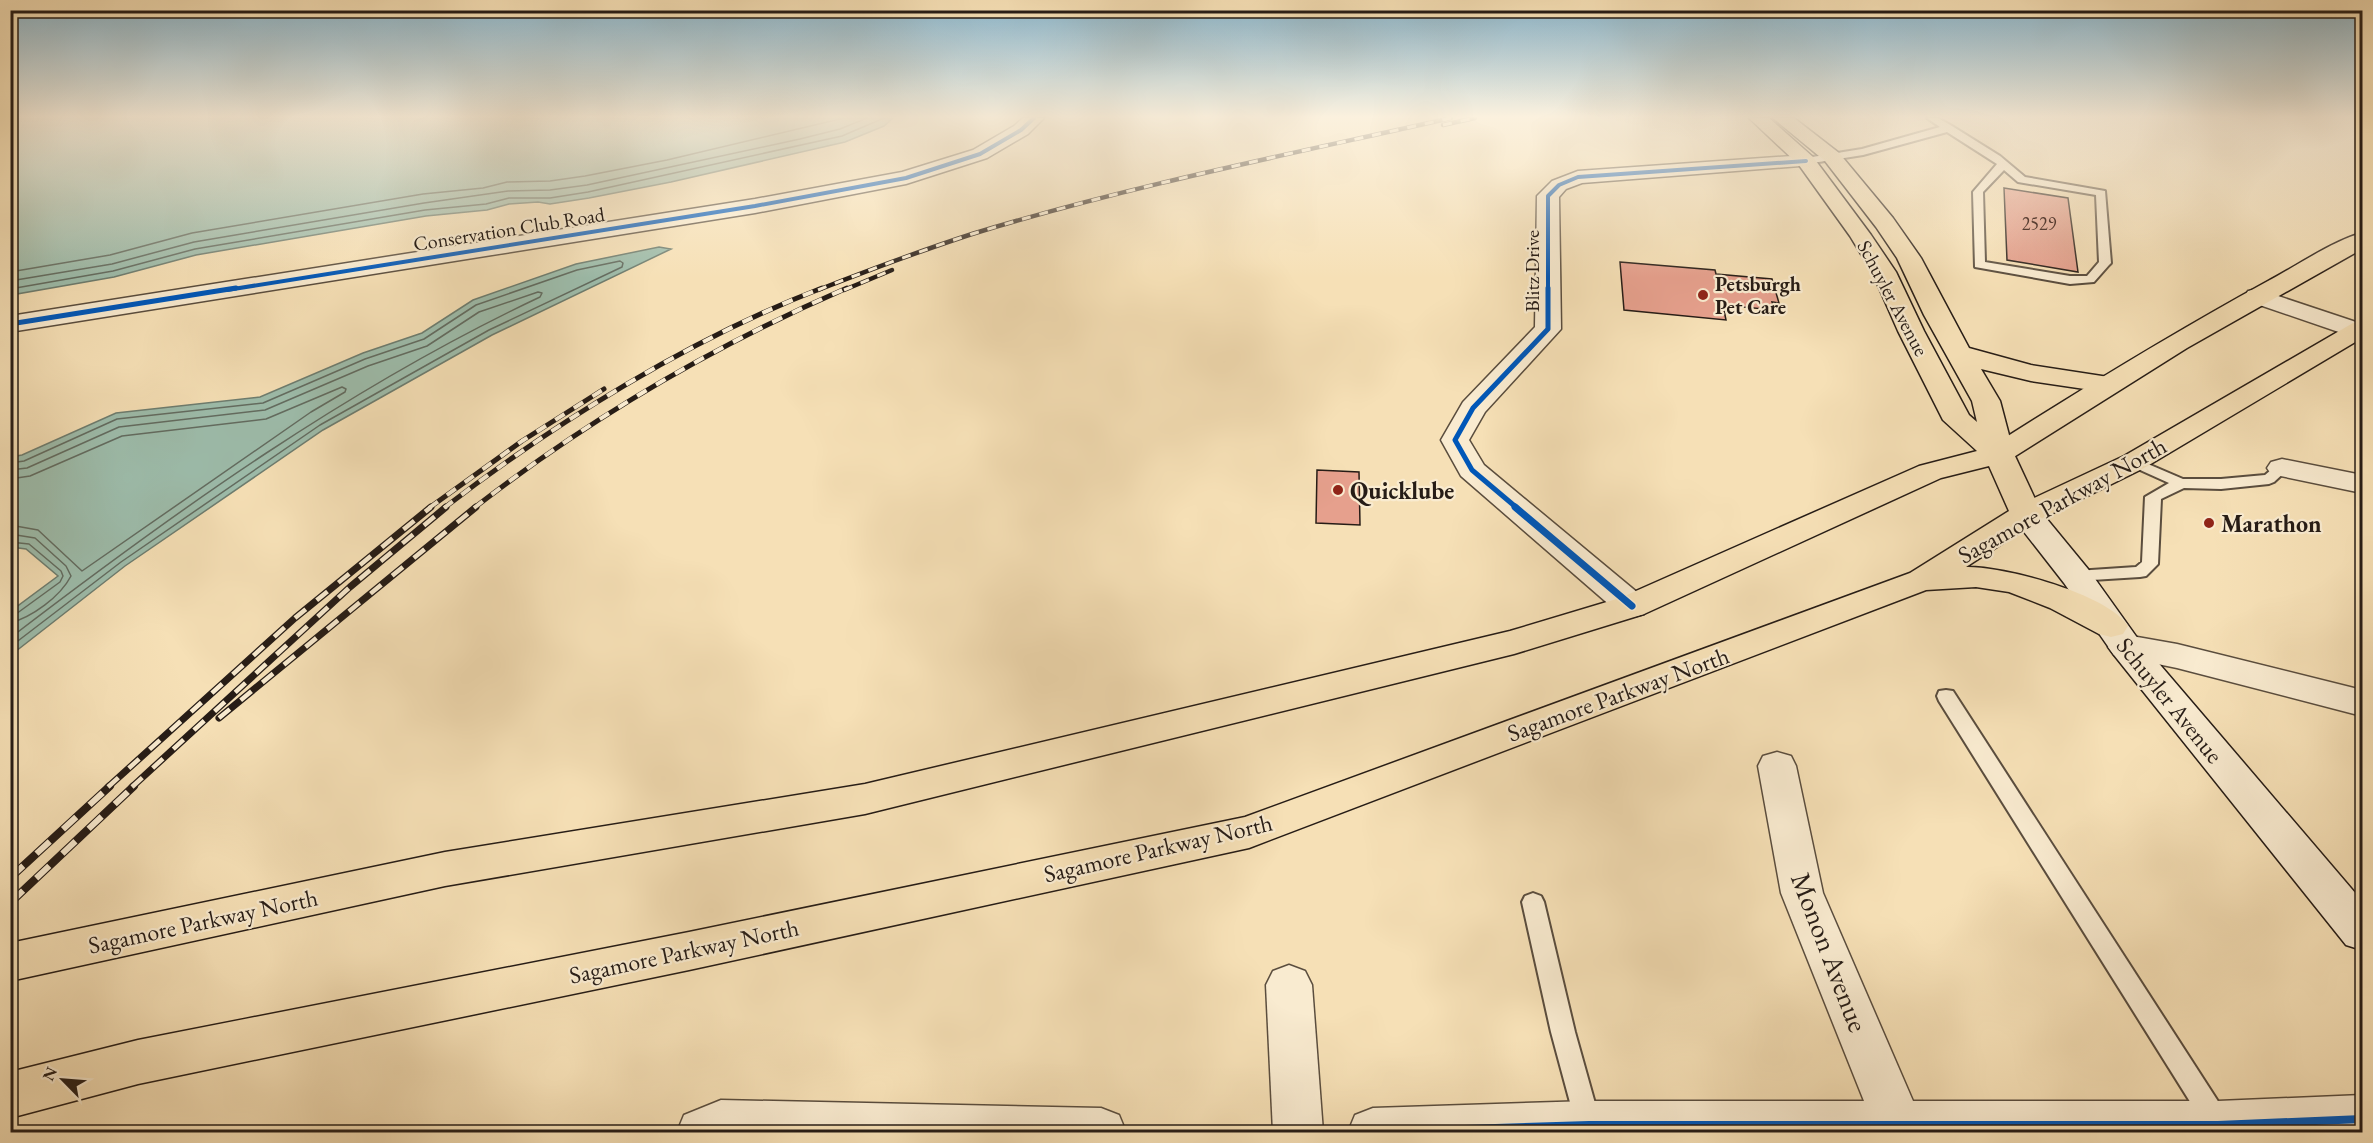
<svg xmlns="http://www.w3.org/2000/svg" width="2373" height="1143" font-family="'EB Garamond',serif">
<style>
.water{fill:#9dbdac;stroke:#6d7d70;stroke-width:1.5}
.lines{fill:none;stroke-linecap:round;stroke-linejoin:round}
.shore{stroke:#626c61;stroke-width:1.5}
.building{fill:#e6a08d;stroke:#261c16;stroke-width:1.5}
.lane-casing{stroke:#5a4d3e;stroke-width:4}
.street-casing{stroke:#5a4d3e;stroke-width:3}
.secondary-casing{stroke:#261c16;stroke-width:3}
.primary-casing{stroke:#261c16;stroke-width:3}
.highway-casing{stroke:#261c16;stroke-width:3}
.lane{fill:#f9ebd0;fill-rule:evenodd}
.street{fill:#f9ebd0;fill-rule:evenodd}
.secondary{fill:#f9ebd0;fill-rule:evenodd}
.primary{fill:#f6e0b6;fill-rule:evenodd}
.highway{fill:#f6e0b6;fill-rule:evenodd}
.rail-far3-casing{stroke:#261c16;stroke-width:4.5}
.rail-far2-casing{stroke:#261c16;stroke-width:5}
.rail-far1-casing{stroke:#261c16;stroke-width:7}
.rail-casing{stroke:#261c16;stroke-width:8}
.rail-far3{stroke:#f9ebd0;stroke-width:3;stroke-dasharray:9;stroke-linecap:butt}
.rail-far2{stroke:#f9ebd0;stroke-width:4;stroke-dasharray:11;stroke-linecap:butt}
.rail-far1{stroke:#f9ebd0;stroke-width:4.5;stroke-dasharray:14;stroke-linecap:butt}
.rail{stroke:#f9ebd0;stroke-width:6;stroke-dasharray:18;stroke-linecap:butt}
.cycleway-far3-casing{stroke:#f9ebd0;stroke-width:6}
.cycleway-far2-casing{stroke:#f9ebd0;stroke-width:8}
.cycleway-far1-casing{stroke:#f9ebd0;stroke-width:10}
.cycleway-casing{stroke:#f9ebd0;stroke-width:12}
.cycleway-far3{stroke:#0057b8;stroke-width:4}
.cycleway-far2{stroke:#0057b8;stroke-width:5}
.cycleway-far1{stroke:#0057b8;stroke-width:7}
.cycleway{stroke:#0057b8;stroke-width:8}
.poi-dot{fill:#8f2418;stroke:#f9ebd0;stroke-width:2}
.labels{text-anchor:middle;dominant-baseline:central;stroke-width:4.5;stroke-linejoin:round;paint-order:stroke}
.far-number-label{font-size:18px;fill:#563d34}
.far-street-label{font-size:20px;fill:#261c16;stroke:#f9ebd0}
.far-poi-label{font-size:20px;font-weight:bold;fill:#261c16;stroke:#f9ebd0;text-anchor:start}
.poi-label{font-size:24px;font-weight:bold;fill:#261c16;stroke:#f9ebd0;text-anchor:start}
.street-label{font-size:24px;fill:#261c16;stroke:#f9ebd0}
.near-street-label{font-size:28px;fill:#261c16;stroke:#f9ebd0}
</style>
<rect width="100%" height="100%" fill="#f6e0b6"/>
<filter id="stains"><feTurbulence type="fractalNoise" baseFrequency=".00333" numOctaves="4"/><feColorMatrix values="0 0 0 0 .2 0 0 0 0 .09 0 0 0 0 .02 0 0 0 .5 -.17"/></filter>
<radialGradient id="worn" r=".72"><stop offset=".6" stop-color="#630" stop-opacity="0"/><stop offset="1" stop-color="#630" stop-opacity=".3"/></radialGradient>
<g class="water">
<polygon points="11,118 893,118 884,126 845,142 671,182 589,198 550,204 538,202 509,204 487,210 426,216 196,255 114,277 11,295"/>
<polygon points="659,247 671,249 492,335 323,430 125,566 11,655 11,611 58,576 26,549 11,547 11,457 22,455 116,413 260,397 363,353 422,333 473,300 576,264"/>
</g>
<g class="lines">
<g class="shore">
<polyline points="10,272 110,255 192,233 423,194 483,188 507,182 550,181 585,176 667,160 844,118"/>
<polyline points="10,281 112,264 194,242 424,203 508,191 550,190 587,185 800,139 840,129 867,118"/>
<polyline points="10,289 113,271 195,249 425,210 486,204 509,198 550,198 588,192 842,136 884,118"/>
<polyline points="10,463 24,461 117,419 263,403 365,359 424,339 476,305 577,270 620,261 623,263 622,267 489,330 320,425 121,562 10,647"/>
<path d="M10 470 27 468 119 427 265 410 368 366 427 346 479 312 538 292 542 293 540 297C349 387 177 510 10 638"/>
<polyline points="10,479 30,476 122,436 266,419 342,387 346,389 345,392 311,412 82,571 38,530 10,525"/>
<path d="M10 534 35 538 66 566 71 576C60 597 32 617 10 623"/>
<polyline points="10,542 29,544 61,571 63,576 60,582 16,614 10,615"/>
</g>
</g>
<g class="building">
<polygon points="2004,188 2068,198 2078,272 2007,260"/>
<polygon points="1620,262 1715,270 1716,274 1772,279 1779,303 1772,302 1774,310 1723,305 1726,320 1624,310"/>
<polygon points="1317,470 1359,472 1360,525 1316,523"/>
</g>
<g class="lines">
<g class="lane-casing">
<g id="lane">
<path d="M1927 118H1938L1952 126 2000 156 2025 177 2105 191 2111 263 2109 265 2094 282 2070 284 1975 267 1973 192 1997 164 1947 132 1863 155 1806 164 1801 161 1806 158 1862 149 1940 127ZM2004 170 2018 182 2096 195 2099 262 2087 276H2070L1985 262 1983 192Z"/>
<polygon points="2134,458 2183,479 2221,479 2265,475 2277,465 2282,464 2289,468 2274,482 2269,484 2221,489 2184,488 2161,499 2158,564 2146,576 2140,577 2076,581 2070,580 2068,576 2070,572 2076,571 2136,567 2142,562 2145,497 2169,483 2129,465 2127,462"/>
<polygon points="1946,690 1953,691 2232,1123 2235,1132 2209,1132 1939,701 1937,696 1939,691"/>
<polygon points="1533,893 1541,896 1544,902 1575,1032 1603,1132 1578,1132 1551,1032 1522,902 1525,896"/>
</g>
</g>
<g class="street-casing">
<g id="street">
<polygon points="1023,118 1044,118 1028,134 987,158 906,184 755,213 10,332 10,316 755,199 902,172 973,150 1014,126"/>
<polygon points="1806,155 1813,157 1816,161 1813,165 1582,183 1566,189 1559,197 1561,329 1485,412 1469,440 1484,465 1644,598 1649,606 1644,614 1632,617 1620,614 1461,476 1441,440 1463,402 1535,327 1537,196 1552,181 1578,171"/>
<polygon points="2257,289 2362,324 2362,340 2248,301 2245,296 2248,291"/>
<polygon points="2282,459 2362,475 2362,493 2271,474 2267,468 2271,462"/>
<polygon points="2126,635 2177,644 2362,690 2362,716 2177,668 2114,655 2108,647 2114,639"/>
<polygon points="1777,752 1791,756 1796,766 1823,893 1913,1101 2218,1101 2362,1095 2362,1132 1348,1132 1355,1115 1373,1108 1589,1101 1864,1101 1781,893 1758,766 1763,756"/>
<polygon points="1289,965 1305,971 1312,985 1323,1132 1273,1132 1266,985 1273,971"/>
<polygon points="721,1100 1101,1108 1119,1115 1126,1132 677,1132 684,1115"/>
</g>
</g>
<g class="secondary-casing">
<polygon id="secondary" points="2026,505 2037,507 2088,569 2138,639 2362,901 2362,950 2346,945 2114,655 2064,583 2010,514 2015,507"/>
</g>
<g class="primary-casing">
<g id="primary">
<path d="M2362 233V249L2187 348 2009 460 1999 463 1989 460 1984 454 1989 448C2080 390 2173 333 2268 281 2295 267 2334 240 2362 233Z"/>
<polygon points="2362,320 2362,338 2144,468 2037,521 2026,523 2015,521 2010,514 2015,507 2124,456 2353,323"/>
</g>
</g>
<g class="highway-casing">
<path id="highway" d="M1749 118H1769L1813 157 1871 235 1896 272 1924 331 1969 415 1977 422 1972 401 1924 315 1897 258 1876 227 1825 161 1773 118H1794L1839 153 1893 218 1921 258 1969 348 2031 365 2115 378 2119 384 2115 390 2105 392 2031 381 1981 369 2000 401 2014 454 2042 514 2037 521 1966 567C2003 566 2108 594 2128 626L2123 634 2111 637 2099 634 2050 608 2009 592 1976 587 1926 590 1249 848 689 970 138 1084 10 1118V1072L138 1040 689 932 1245 817 1910 573 2009 511 1989 466 1941 478 1644 614 1514 654 865 814 445 886 10 981V943L445 852 865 784 1510 631 1620 598 1919 466 1977 451 1943 420 1898 331 1872 272 1850 236 1799 165Z"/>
</g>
<use href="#lane" class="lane"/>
<use href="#street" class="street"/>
<use href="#secondary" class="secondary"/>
<use href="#primary" class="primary"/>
<use href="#highway" class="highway"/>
<g class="rail-far3-casing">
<g id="rail-far3">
<polyline points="1443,125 1475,118"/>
<path d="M818 290C869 270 920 251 972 234 1129 186 1291 154 1451 118"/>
<polyline points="844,290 892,270"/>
</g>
</g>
<g class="rail-far2-casing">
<g id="rail-far2">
<polyline points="429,508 522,441 604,389"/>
<path d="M444 508C556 422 690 339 822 288"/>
<path d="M474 508C590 418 713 346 847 288"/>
</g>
</g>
<g class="rail-far1-casing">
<g id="rail-far1">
<polyline points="219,718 476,507"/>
<polyline points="108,787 295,618 431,507"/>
<polyline points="132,787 350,587 446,507"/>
</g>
</g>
<g class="rail-casing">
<g id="rail">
<polyline points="10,878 110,786"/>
<polyline points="10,903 134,786"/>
</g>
</g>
<use href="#rail-far3" class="rail-far3"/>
<use href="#rail-far2" class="rail-far2"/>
<use href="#rail-far1" class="rail-far1"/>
<use href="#rail" class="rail"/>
<g class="cycleway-far3-casing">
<g id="cycleway-far3">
<polyline points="227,290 755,206 906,178 980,154 1021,130 1034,118"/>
<polyline points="1548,290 1548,196 1559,185 1578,177 1806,161"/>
</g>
</g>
<g class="cycleway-far2-casing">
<g id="cycleway-far2">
<polyline points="10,324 236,288"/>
<polyline points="1517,508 1472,470 1455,440 1473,408 1548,329 1548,288"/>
</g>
</g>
<g class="cycleway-far1-casing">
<polyline id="cycleway-far1" points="1515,507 1632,606"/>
</g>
<g class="cycleway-casing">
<polyline id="cycleway" points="1373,1132 1589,1125 2218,1125 2362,1119"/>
</g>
<use href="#cycleway-far3" class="cycleway-far3"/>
<use href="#cycleway-far2" class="cycleway-far2"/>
<use href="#cycleway-far1" class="cycleway-far1"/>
<use href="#cycleway" class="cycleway"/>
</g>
<linearGradient id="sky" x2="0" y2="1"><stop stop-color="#8ab8d0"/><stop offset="0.42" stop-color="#fbf1de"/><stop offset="1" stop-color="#fbf1de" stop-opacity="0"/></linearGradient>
<rect width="2373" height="278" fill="url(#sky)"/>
<g class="poi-dot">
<circle cx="1703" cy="295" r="6"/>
<circle cx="1338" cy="490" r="6"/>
<circle cx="2209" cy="523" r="6"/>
</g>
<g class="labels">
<g class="far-number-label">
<text x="2039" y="223">2529</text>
</g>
<g class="far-street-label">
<text transform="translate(509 229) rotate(-9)">Conservation Club Road</text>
<text transform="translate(1532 271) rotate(-90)">Blitz Drive</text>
<text transform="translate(1893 298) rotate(62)">Schuyler Avenue</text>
</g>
<g class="far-poi-label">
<text x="1715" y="284">Petsburgh<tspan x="1715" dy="23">Pet Care</tspan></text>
</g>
<g class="poi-label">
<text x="1350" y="490">Quicklube</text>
<text x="2221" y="523">Marathon</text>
</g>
<g class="street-label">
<text transform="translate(2062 500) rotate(-29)">Sagamore Parkway North</text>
<text transform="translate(1618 694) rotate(-20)">Sagamore Parkway North</text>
<text transform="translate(2170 700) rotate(51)">Schuyler Avenue</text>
<text transform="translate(1158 848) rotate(-13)">Sagamore Parkway North</text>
<text transform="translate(203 921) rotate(-12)">Sagamore Parkway North</text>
<text transform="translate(684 951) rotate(-12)">Sagamore Parkway North</text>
</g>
<g class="near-street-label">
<text transform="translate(1830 952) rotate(69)">Monon Avenue</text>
</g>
</g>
<rect width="2373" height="1143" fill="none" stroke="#f6e0b6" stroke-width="36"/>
<rect x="12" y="12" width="2349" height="1119" fill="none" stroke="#261c16" stroke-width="3"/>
<rect x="18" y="18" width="2337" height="1107" fill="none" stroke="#261c16" stroke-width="1.5"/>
<g transform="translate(63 1080) rotate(295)" stroke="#f9ebd0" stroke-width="4.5" paint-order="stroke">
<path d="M0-4.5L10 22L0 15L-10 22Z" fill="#261c16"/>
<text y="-9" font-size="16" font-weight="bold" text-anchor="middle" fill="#261c16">N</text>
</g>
<rect width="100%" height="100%" filter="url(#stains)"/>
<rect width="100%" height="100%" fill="url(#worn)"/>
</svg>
